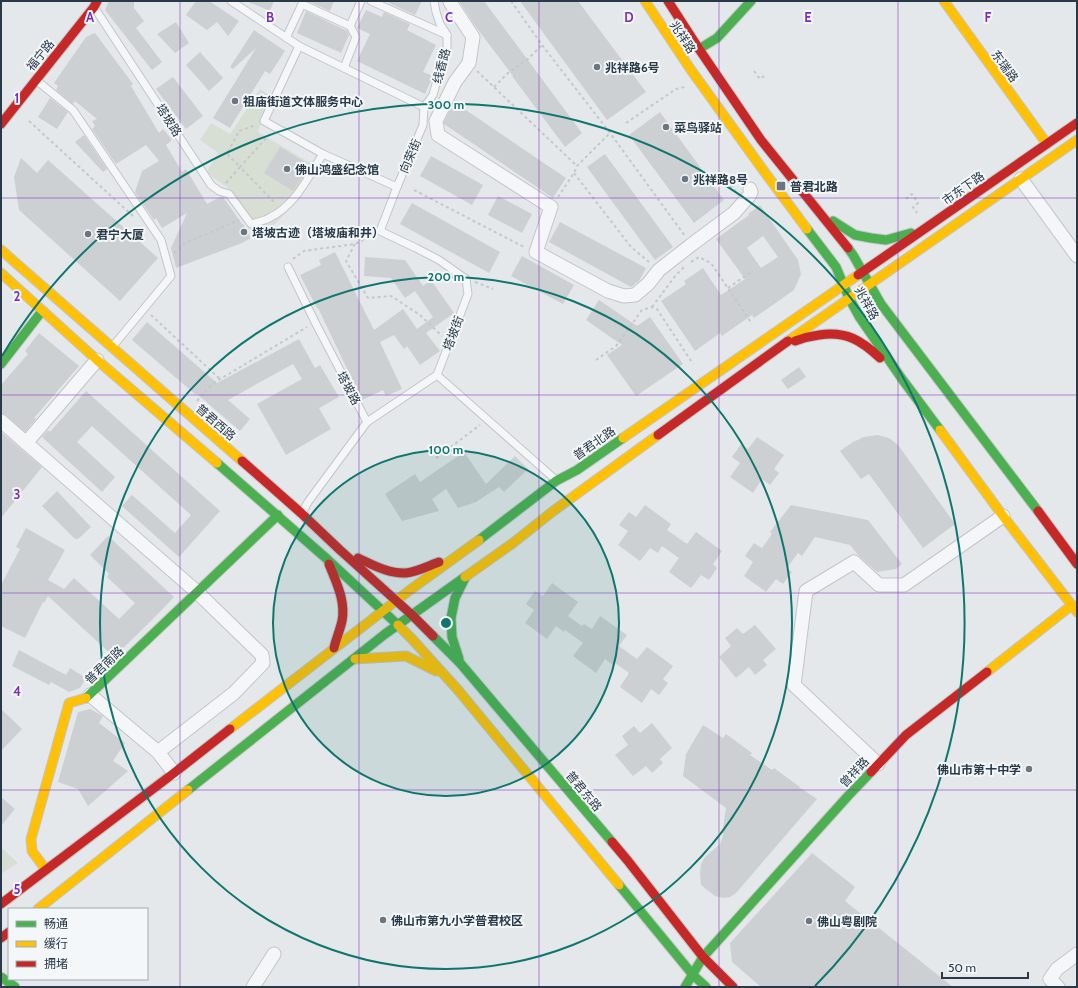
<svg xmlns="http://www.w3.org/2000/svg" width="1078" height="988" font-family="Cabin,'Noto Sans SC',sans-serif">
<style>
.green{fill:#d7dfd5}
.building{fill:#cdd0d3;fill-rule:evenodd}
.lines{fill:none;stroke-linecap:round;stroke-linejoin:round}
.lane-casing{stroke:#c3c6c8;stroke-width:9}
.street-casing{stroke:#c3c6c8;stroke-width:15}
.fast-casing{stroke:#c3c6c8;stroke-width:11}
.slow-casing{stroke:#c3c6c8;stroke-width:11}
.jam-casing{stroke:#c3c6c8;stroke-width:11}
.path{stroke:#c3c8cb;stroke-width:2;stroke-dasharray:3 3;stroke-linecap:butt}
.lane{stroke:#f4f6f7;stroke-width:7}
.street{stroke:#f4f6f7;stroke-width:13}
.fast{stroke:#4caf50;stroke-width:9}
.slow{stroke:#ffc107;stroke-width:9}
.jam{stroke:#c62828;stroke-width:9}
.grid{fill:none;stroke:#7b2cbf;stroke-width:1;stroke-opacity:0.55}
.ring{fill:none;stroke:#0f766e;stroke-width:2}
.poi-dot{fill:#6b7680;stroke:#f3f7f9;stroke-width:1.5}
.labels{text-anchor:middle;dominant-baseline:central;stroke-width:4;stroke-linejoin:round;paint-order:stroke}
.street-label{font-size:12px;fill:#293947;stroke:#f3f7f9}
.poi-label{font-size:12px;font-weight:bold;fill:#293947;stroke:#f3f7f9;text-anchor:start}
.grid-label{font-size:13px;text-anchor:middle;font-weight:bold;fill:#7b2cbf;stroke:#f3f7f9;stroke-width:4;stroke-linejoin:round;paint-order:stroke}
.centre{fill:#0f766e;stroke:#f3f7f9;stroke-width:2}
.ring-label{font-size:12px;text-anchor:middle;font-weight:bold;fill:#0f766e;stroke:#f3f7f9;stroke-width:4;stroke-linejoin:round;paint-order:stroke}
</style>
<rect width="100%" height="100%" fill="#e5e8ea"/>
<g class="green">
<polygon points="260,89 271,96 258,132 312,164 295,193 289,210 264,235 227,187 206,173 218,153 200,140 211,123 230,134"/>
<polygon points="1,847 18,863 1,874"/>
</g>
<g class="building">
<polygon points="109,1 134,1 134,8 144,21 136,28 162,62 152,70 105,10"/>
<polygon points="196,1 209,1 239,21 228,36 217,22 207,30 186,15"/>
<polygon points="246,1 274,1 270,11"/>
<polygon points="311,1 334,1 330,11 310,2"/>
<polygon points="390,1 422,1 415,15 389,3"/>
<polygon points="459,1 484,1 582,133 565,147 512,76 513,76 476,27"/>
<polygon points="520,1 578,1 646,92 607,120"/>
<polygon points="366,10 382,17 384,12 410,24 407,30 436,45 423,72 433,76 425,94 357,61 370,34 357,28"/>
<polygon points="306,11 347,31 349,35 341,53 297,33"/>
<polygon points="176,22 189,43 175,53 157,34"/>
<polygon points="254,30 285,51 270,74 265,71 230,128 213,118 256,48 233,69 230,67"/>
<polygon points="95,33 133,84 131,86 159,133 163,129 172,140 166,145 182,172 186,169 207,204 220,197 223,197 242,224 243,224 251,238 242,243 176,268 171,248 187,213 162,228 156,218 154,220 135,192 142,171 159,161 146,145 116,164 92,129 95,126 92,121 97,119 75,101 73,104 56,90 58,86 54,83 86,37"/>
<polygon points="200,52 223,78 209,91 186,65"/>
<polygon points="173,77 203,116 186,129 156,89"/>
<polygon points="50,98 68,112 57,129 38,117"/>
<polygon points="454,102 566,178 553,198 444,124 444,122"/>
<polygon points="660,112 724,200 694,223 629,135"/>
<polygon points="84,135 107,169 103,172 75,142"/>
<polygon points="280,147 310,165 293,191 264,173"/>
<polygon points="605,154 673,247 655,260 587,167"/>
<polygon points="431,156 483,185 472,205 420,176"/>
<polygon points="21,158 37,173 48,160 158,258 120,301 19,210 14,177"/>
<polygon points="498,196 532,214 522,233 488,215"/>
<polygon points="412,203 500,252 489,273 400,224"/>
<path d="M760 205 798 260 801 274 794 290 754 318 752 315 722 336 720 333 695 351 661 301 686 284 684 281 703 268 721 295 745 279 716 239 749 215 748 214ZM763 236 778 257 761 268 747 248Z"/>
<polygon points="560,222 646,268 639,281 631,287 549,242"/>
<polygon points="335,252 374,330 403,309 417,329 433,317 415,291 405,298 391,278 364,276 365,257 405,260 423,286 431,280 454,313 426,333 440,351 420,365 407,346 404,349 394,335 380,342 402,389 386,396 383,390 362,400 318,308 317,308 300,275 321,265 319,260"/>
<polygon points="522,256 574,285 563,304 511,276"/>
<polygon points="599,300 637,326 650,317 683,364 636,396 607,355 622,345 586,320"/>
<polygon points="147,322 217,383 299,339 315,368 320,365 339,397 319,408 331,429 286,455 257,404 302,379 293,364 228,400 250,419 240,431 197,394 196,395 132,340"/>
<polygon points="39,333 79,366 34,418 36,419 25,432 6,415 1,413 1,385 28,354 25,351"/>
<polygon points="799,367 806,377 788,389 781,380"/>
<polygon points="86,391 220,511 179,557 122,506 132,495 175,533 191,515 92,426 77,442 115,477 102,492 42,437 48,430 50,432"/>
<polygon points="1,432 42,467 1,518"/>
<polygon points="878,435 889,438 898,445 955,524 923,548 869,474 861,479 840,451 853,442 864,437"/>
<polygon points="757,437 784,455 774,469 779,473 770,485 762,479 753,493 730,477 740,463 732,457 741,444 748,449"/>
<polygon points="464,452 486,484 515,456 528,469 504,492 499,487 476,502 458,508 446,489 432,499 439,511 402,521 385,494 415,474 420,482"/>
<polygon points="57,491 91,527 78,539 75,539 42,506"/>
<polygon points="645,505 671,524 667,530 687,544 696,532 722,551 713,564 717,568 709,580 701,575 691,588 669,572 679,558 662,546 658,553 650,548 640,561 618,545 628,531 619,525 629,512 636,517"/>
<polygon points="791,505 868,520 902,564 896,569 877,572 859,556 850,545 815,537 802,556 798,553 787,568 792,572 783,584 776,579 766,592 744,576 753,562 745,556 754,543 762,548 772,534 770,532"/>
<polygon points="26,528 65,550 48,580 64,589 74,578 119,619 135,603 107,577 109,574 90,555 108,536 174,597 155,617 114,657 48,596 44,603 43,602 25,638 1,626 1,585 20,549 16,547"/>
<polygon points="552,583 578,602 568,616 582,626 584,624 592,629 600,616 627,635 619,646 637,659 647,647 673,666 663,679 668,683 659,695 651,689 642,703 620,687 629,673 615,663 613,665 605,659 596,673 573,656 583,643 565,630 564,632 556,626 547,639 525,623 534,610 526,604 535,591 543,596"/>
<polygon points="755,625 776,649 763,660 767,665 755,675 749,667 736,678 719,657 731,646 725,638 737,628 743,634"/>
<polygon points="19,650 66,675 70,668 86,678 80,688 69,692 51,682 49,685 12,666"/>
<polygon points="1,709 22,729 1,751"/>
<polygon points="90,709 103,716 99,723 125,743 113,761 128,771 88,806 78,789 58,782 78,712"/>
<polygon points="652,723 672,748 660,759 663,763 652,773 646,766 633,776 615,755 628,745 622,736 634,726 640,733"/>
<polygon points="703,725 723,738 726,734 752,753 750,755 772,770 774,768 800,787 799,787 817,799 736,893 730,897 724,898 715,896 701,885 700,873 701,864 705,857 720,844 723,836 723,828 726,808 683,776 686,754"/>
<polygon points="1,797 15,809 1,826"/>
<polygon points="812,853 855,887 845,901 953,987 761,987 732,962 730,943"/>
</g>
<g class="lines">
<g class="lane-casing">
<g id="lane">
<polyline points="231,1 299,46 424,107"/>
<polyline points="371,1 447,35"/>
<path d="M94 7 211 185 219 191 229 194 251 224C257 222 264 221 269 218 295 206 308 177 323 154"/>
<polyline points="286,38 302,4 350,26 361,1"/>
<polyline points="299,46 264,121 323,154 397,187"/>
<polyline points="344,68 356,37 350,26"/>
<polyline points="36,80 73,110 161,240 171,276 113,346"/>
<polyline points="424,107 423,125 397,187 380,231 416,248 439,260 466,279 468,294 437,375 556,480"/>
<polyline points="424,107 433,95 440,69 447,51 447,35 440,24 436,12 434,1"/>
<polyline points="288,267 315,322 367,422"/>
<polyline points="302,513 308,502 367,422 437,375"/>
</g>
</g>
<g class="street-casing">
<g id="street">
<polyline points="450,1 450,2 473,37 469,63 455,82 436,121 438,135 551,207 536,252 608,291 624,296 635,295 648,284 659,270 691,245 734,213 749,196 751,192 750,189"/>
<polyline points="1021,179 1077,256"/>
<polyline points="1,421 197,592 262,655 263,663 234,693 158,752"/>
<polyline points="26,443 97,360"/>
<polyline points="90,695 158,752 174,773"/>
<polyline points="878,764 794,685 806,591 854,562 879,585 904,585 1003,516"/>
<polyline points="253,987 274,954"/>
<polyline points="1058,987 1050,979 1057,969 1077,954"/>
</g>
</g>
<g class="fast-casing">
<g id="fast">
<polyline points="699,49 717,38 751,1"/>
<polyline points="833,221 855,235 871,238 886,240 911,233"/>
<polyline points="807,229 836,267 849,298 860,318 902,379 940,430"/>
<polyline points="848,248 853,255 881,304 1038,511"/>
<polyline points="1,364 42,311"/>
<polyline points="217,463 327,559 398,625"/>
<polyline points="479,540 556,481 577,470 623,438"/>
<polyline points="433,636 460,663 612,842"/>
<polyline points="459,659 452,637 451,618 455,598 465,578"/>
<polyline points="86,698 278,515"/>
<polyline points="188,790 385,634 465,577"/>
<polyline points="619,885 693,975 706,987"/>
<polyline points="1,977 15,987"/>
<polyline points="685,987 703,957 848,796 871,772"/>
</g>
</g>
<g class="slow-casing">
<g id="slow">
<polyline points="645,1 691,70 766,174 807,229"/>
<polyline points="944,1 1047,144"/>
<polyline points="1,250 242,461"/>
<polyline points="1,273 97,360 217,463"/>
<polyline points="788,341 1077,140"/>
<polyline points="940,430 1003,516 1077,612"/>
<polyline points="623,438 858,275"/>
<polyline points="465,577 513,543 552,512 658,435"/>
<polyline points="398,625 412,639 458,690 619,885"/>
<polyline points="355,659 406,656 436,671"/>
<polyline points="987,672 1072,605"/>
<polyline points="230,729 410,590 479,540"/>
<polyline points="46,870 32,851 31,839 69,703 86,698"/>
<polyline points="38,909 188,790"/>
</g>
</g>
<g class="jam-casing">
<g id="jam">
<polyline points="668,1 699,49 761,140 848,248"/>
<polyline points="1,124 94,7 97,1"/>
<polyline points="858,275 1077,123"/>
<path d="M795 341C803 338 811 336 819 335 846 331 861 340 880 358"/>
<polyline points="658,435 788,341"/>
<polyline points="242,461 301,513 340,550 412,615 433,636"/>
<polyline points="1038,511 1077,564"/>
<path d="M358 558C373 565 389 574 406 573 417 572 428 566 439 562"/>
<path d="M329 564C336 582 346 601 342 621 340 630 336 639 334 648"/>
<polyline points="871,772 906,735 987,672"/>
<polyline points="612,842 628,861 703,957 733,987"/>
<polyline points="1,904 174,773 230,729"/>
<polyline points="1,938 9,932"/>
</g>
</g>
<g class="path">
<polyline points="511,1 542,45 610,133 685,236"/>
<polyline points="477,71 577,166"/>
<polyline points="754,71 760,79 764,76 763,73"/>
<polyline points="494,87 509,72 527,60 542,45"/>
<polyline points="29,121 133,216"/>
<polyline points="626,123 676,89 685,87"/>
<polyline points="270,134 240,167 276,204"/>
<polyline points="574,173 631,247 649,262"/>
<polyline points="226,183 240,167 227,154 239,131 256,125"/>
<polyline points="730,185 736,192"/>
<polyline points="414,190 524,247"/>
<polyline points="558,197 574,173 577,166 610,133"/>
<polyline points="906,199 912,194 918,203 913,207 917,213"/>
<polyline points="355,244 346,261 368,298 391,296 420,315 442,336"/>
<polyline points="174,253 185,243 239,220"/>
<polyline points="293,259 304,251 355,244 373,235"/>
<polyline points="691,262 699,257 711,263 752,324"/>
<polyline points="475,282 493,289"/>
<polyline points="728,288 751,272"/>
<polyline points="652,307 676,275 684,267"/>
<polyline points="151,315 220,379"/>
<polyline points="596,360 616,346 642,310 652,307 657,309 693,364"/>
<polyline points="197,401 212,384 307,327"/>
<polyline points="436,458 480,425"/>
</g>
<use href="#lane" class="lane"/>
<use href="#street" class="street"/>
<use href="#fast" class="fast"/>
<use href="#slow" class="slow"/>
<use href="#jam" class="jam"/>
</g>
<path class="grid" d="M180 1V987M359 1V987M539 1V987M719 1V987M898 1V987M1 198H1077M1 395H1077M1 593H1077M1 790H1077"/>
<circle cx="446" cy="623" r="173" fill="#0f766e" fill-opacity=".12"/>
<g class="ring">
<circle cx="446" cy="623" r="173"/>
<circle cx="446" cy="623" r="346"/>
<path d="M2 356A518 518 0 1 1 815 986"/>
</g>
<g class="poi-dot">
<circle cx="597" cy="67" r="4"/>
<circle cx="235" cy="101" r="4"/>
<circle cx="666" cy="127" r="4"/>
<circle cx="287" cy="169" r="4"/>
<circle cx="685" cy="179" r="4"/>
<rect x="776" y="181" width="10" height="10" rx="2"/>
<circle cx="244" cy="232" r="4"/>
<circle cx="88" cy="234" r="4"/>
<circle cx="1029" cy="769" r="4"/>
<circle cx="383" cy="920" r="4"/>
<circle cx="809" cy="921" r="4"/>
</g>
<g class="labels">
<g class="street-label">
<text transform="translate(683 37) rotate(56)">兆祥路</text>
<text transform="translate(40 55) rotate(-51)">福宁路</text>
<text transform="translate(441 66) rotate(-75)">线香路</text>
<text transform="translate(1005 66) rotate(54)">东瑞路</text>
<text transform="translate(169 120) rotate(57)">塔坡路</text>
<text transform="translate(410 156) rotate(-67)">向荣街</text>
<text transform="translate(963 188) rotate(-35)">市东下路</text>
<text transform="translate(867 303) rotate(61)">兆祥路</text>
<text transform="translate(453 333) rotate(-69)">塔坡街</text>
<text transform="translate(349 388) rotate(62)">塔坡路</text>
<text transform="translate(216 422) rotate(41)">普君西路</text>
<text transform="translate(594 443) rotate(-35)">普君北路</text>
<text transform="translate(104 665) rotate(-44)">普君南路</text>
<text transform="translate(854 772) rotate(-47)">曾祥路</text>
<text transform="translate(584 791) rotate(50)">普君东路</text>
</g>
<g class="poi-label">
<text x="605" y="67">兆祥路6号</text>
<text x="243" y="101">祖庙街道文体服务中心</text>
<text x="674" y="127">菜鸟驿站</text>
<text x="295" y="169">佛山鸿盛纪念馆</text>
<text x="693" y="179">兆祥路8号</text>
<text x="790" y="186">普君北路</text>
<text x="252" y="232">塔坡古迹（塔坡庙和井）</text>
<text x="96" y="234">君宁大厦</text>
<text x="1021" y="769" text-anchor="end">佛山市第十中学</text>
<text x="391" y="920">佛山市第九小学普君校区</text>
<text x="817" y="921">佛山粤剧院</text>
</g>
</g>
<g class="grid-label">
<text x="90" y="22">A</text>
<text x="270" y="22">B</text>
<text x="449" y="22">C</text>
<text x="629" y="22">D</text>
<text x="808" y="22">E</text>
<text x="988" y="22">F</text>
<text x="17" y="103">1</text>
<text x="17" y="301">2</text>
<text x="17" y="499">3</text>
<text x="17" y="696">4</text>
<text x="17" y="894">5</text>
</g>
<circle cx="446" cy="623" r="6" class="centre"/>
<g class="ring-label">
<text x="446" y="109">300 m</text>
<text x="446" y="281">200 m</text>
<text x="446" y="454">100 m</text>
</g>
<rect width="1078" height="988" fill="none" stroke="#293947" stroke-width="4"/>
<rect x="8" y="908" width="140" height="72" fill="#f3f7f9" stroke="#a2abb2"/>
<rect x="16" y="921" width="20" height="6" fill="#4caf50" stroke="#a2abb2"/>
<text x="44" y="928" font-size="12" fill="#293947">畅通</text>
<rect x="16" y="941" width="20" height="6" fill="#ffc107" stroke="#a2abb2"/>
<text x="44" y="948" font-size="12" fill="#293947">缓行</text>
<rect x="16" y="961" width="20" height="6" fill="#c62828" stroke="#a2abb2"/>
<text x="44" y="968" font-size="12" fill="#293947">拥堵</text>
<path d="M942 972v6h86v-6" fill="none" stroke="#293947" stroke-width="2"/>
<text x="948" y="972" font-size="12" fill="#293947" stroke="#f3f7f9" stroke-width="3" paint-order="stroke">50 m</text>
</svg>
